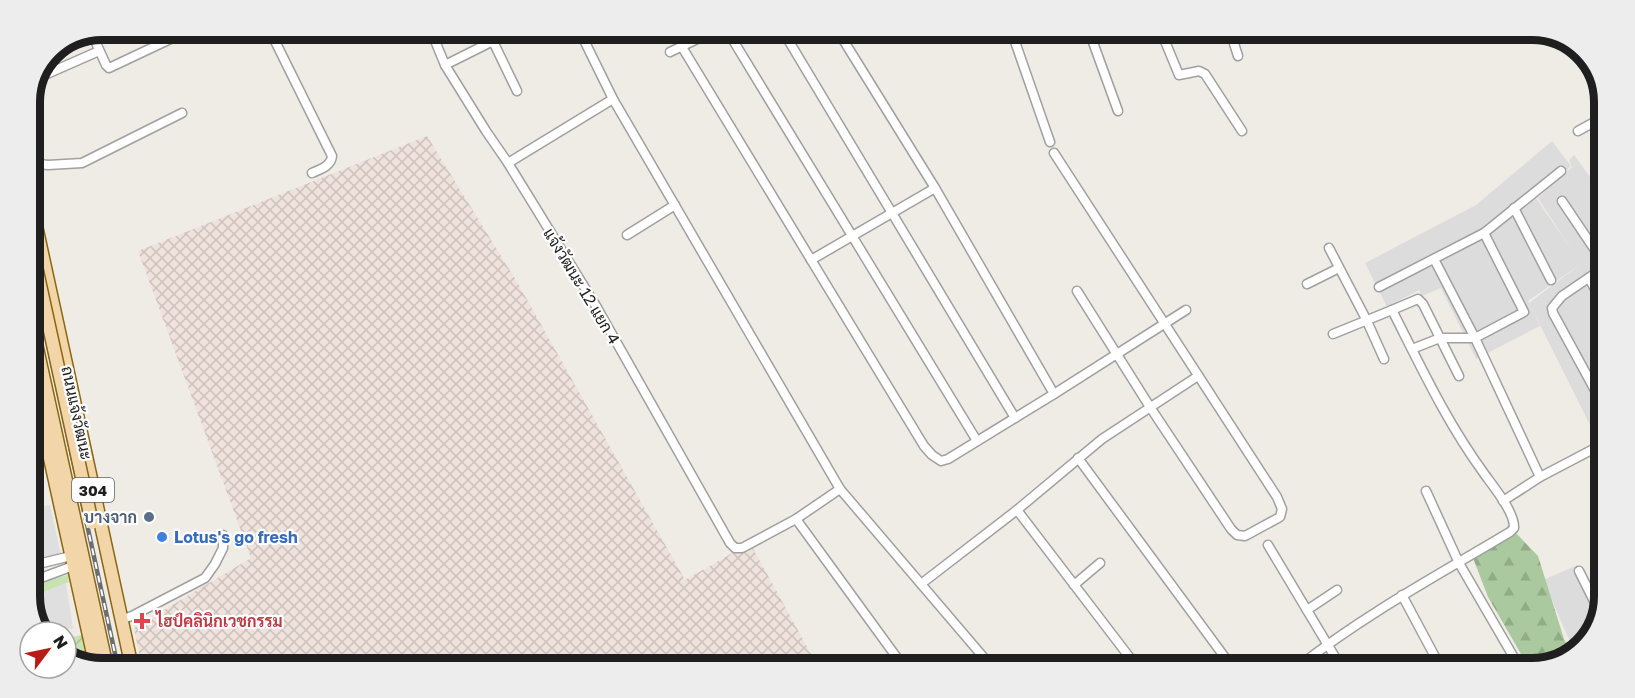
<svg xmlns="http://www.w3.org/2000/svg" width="1635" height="698" font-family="'Golos Text',Sarabun,sans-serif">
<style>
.residential{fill:#dddcdc}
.military{fill:url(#military-cross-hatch)}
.grass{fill:url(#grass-tufts)}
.forest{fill:url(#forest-firs)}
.garden{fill:url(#garden-furrows)}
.parking{fill:#dfdfdf}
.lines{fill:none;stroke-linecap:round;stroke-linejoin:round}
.minor-casing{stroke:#a0a0a0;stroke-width:11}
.primary-casing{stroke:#8a6610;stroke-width:15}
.minor{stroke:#fff;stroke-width:8}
.primary{stroke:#f2d5a8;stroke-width:12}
.rail-casing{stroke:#6d6d6d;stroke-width:4.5}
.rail{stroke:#fff;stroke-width:2;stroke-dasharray:7;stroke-linecap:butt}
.primary-bridge-casing{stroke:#8a6610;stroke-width:15;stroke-linecap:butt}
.primary-bridge{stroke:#f2d5a8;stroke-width:12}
.service-dot{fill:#5c6f8a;stroke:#fff;stroke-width:2}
.shop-dot{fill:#3f7fe0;stroke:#fff;stroke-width:2}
.health-dot{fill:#e0444e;stroke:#fff;stroke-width:2}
.labels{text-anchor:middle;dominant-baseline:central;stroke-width:4.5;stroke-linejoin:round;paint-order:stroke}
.shield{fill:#fff;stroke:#626262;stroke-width:1.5}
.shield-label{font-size:15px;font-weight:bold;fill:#1f1f1f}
.street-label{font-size:16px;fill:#1f1f1f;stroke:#fff}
.service-label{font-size:16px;font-weight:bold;fill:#4e5e75;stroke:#fff;text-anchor:end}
.shop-label{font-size:16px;font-weight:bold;fill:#366cbe;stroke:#fff;text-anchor:start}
.health-label{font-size:16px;font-weight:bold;fill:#be3a42;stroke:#fff;text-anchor:start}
.rim{fill:none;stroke:#1f1f1f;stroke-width:8}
</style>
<defs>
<pattern id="military-cross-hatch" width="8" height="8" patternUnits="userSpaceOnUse" patternTransform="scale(1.5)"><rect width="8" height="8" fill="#efe1db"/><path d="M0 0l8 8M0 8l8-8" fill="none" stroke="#ccc1bc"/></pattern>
<pattern id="grass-tufts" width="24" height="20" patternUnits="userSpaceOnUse" patternTransform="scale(1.5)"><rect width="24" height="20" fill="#c8e3b1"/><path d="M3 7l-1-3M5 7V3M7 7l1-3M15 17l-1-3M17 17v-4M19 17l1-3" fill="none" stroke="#abc298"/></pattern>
<pattern id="forest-firs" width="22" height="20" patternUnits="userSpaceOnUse" patternTransform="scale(1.5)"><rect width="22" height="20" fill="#aac99f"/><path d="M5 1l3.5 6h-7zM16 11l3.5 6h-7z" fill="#92ac88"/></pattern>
<pattern id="garden-furrows" width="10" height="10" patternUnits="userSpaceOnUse" patternTransform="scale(1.5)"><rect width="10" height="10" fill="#c8e3b1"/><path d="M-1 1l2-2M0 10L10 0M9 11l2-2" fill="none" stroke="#abc298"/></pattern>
</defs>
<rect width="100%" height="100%" fill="#efece6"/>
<g class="residential">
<polygon points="1552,141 1571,166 1536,198 1573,252 1538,198 1572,167 1569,160 1574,155 1604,196 1601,447 1529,303 1582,263 1528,301 1540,326 1476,359 1441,288 1422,296 1419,290 1387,307 1365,263 1476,205"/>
<polygon points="1578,565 1596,599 1600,598 1600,623 1575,653 1543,580"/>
</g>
<polygon class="military" points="427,136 517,282 685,580 750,543 817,665 141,663 134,628 251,558 138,251"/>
<polygon class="grass" points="68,575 69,582 30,598 30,586 42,581"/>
<polygon class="forest" points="1513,530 1538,556 1564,639 1573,656 1533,668 1529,668 1488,597 1473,558"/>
<polygon class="garden" points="82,635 87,663 75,663 66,656 66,638"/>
<g class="parking">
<polygon points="50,505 61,555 30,564 30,508"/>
<polygon points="66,583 73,628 55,632 42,632 30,598"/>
</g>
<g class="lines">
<g class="minor-casing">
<g id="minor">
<path d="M270 31 332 156C331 166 321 169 312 173"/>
<polyline points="431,31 445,65 486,131 508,163 596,306 730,543 735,548 742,548 796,519 840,489"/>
<polyline points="488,31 517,91"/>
<polyline points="580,32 613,99 840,489 991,666"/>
<polyline points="728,32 977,441"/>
<polyline points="784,33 1015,418"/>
<polyline points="839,33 935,188 1054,394"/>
<polyline points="1012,33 1050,142"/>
<polyline points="92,34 106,65 109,68 179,35"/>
<polyline points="1090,34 1118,111"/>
<polyline points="1162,34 1179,75 1199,71 1205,74 1242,131"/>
<polyline points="1231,34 1238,56"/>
<polyline points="682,47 924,446 932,455 941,461 948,459 1054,394 1186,310"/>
<polyline points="670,52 712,32"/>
<polyline points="445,65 493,41"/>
<polyline points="40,77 99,51"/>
<polyline points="1578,131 1605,116"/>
<polyline points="1054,153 1277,497 1282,509 1280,517 1245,536 1237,535 1231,529 1150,407 1077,291"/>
<polyline points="30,163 48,165 82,163 182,113"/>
<polyline points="508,163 613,99"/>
<polyline points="1562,201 1603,262"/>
<polyline points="1514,208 1551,280"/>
<polyline points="627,235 675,205"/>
<polyline points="1329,248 1366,319 1384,359"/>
<polyline points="1434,259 1475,338 1540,477 1503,501"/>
<polyline points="811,260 935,188"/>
<polyline points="1589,278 1603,304"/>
<polyline points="1307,284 1339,268"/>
<polyline points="1379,287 1484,233 1561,171"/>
<polyline points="1392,310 1418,299 1423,304 1459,376"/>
<polyline points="1412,349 1440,338 1475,338 1524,312 1484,233"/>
<polyline points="1602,403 1553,313 1552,308 1562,296 1603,268"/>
<polyline points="1078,458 1232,667"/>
<polyline points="1540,477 1601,445"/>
<polyline points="1426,491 1459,563 1520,668"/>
<polyline points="1017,510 1137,667"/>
<polyline points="796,519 903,666"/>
<polyline points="1268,545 1341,667"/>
<polyline points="30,566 71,556"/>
<polyline points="1579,571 1600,613"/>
<polyline points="30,582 73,566"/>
<polyline points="921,584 1017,510 1102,439 1198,376"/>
<polyline points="1074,585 1100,563"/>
<polyline points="1402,595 1441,668"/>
<polyline points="1307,610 1337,590"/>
<polyline points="122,619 132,616 205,578 215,564 223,548 223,535"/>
<path d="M1298 667C1364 615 1438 575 1510 532L1514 528C1515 512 1492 485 1483 472 1446 421 1420 365 1392 310L1333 334"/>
</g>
</g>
<g class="primary-casing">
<g id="primary">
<polyline points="30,198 131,663"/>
<polyline points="30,308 40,307 51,312"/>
<polyline points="30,316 106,663"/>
<polyline points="30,367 95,663"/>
</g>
</g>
<use href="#minor" class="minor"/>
<use href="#primary" class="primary"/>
<g class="rail-casing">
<polyline id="rail" points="30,261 117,663"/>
</g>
<use href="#rail" class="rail"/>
<g class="primary-bridge-casing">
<polyline id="primary-bridge" points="30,239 92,523"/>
</g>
<use href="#primary-bridge" class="primary-bridge"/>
</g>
<circle class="service-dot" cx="149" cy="517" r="6"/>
<circle class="shop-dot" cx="162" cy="537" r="6"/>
<path class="health-dot" d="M139 612h6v6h6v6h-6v6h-6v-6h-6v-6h6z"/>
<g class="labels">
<rect class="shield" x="72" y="478" width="42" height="24" rx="4.5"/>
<g class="shield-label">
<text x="93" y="490">304</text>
</g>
<g class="street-label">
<text transform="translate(582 286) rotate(59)">แจ้งวัฒนะ 12 แยก 4</text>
<text transform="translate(77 413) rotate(78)">ถนนแจ้งวัฒนะ</text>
</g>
<g class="service-label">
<text x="137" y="517">บางจาก</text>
</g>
<g class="shop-label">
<text x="174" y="537">Lotus's go fresh</text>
</g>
<g class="health-label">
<text x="156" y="621">ไฮป์คลินิกเวชกรรม</text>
</g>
</g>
<path d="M0 0H1635V698H0ZM102 40H1532A62 62 0 0 1 1594 102V596A62 62 0 0 1 1532 658H102A62 62 0 0 1 40 596V102A62 62 0 0 1 102 40Z" fill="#ededed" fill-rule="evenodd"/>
<path class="rim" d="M102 40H1532A62 62 0 0 1 1594 102V596A62 62 0 0 1 1532 658H102A62 62 0 0 1 40 596V102A62 62 0 0 1 102 40Z"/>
<g transform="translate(48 650) rotate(58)"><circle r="28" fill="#ffffff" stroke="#a5a5a5" stroke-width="1.5"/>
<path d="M0-4.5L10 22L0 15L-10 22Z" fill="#b81b15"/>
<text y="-9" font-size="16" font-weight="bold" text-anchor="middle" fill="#1f1f1f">N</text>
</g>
</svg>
